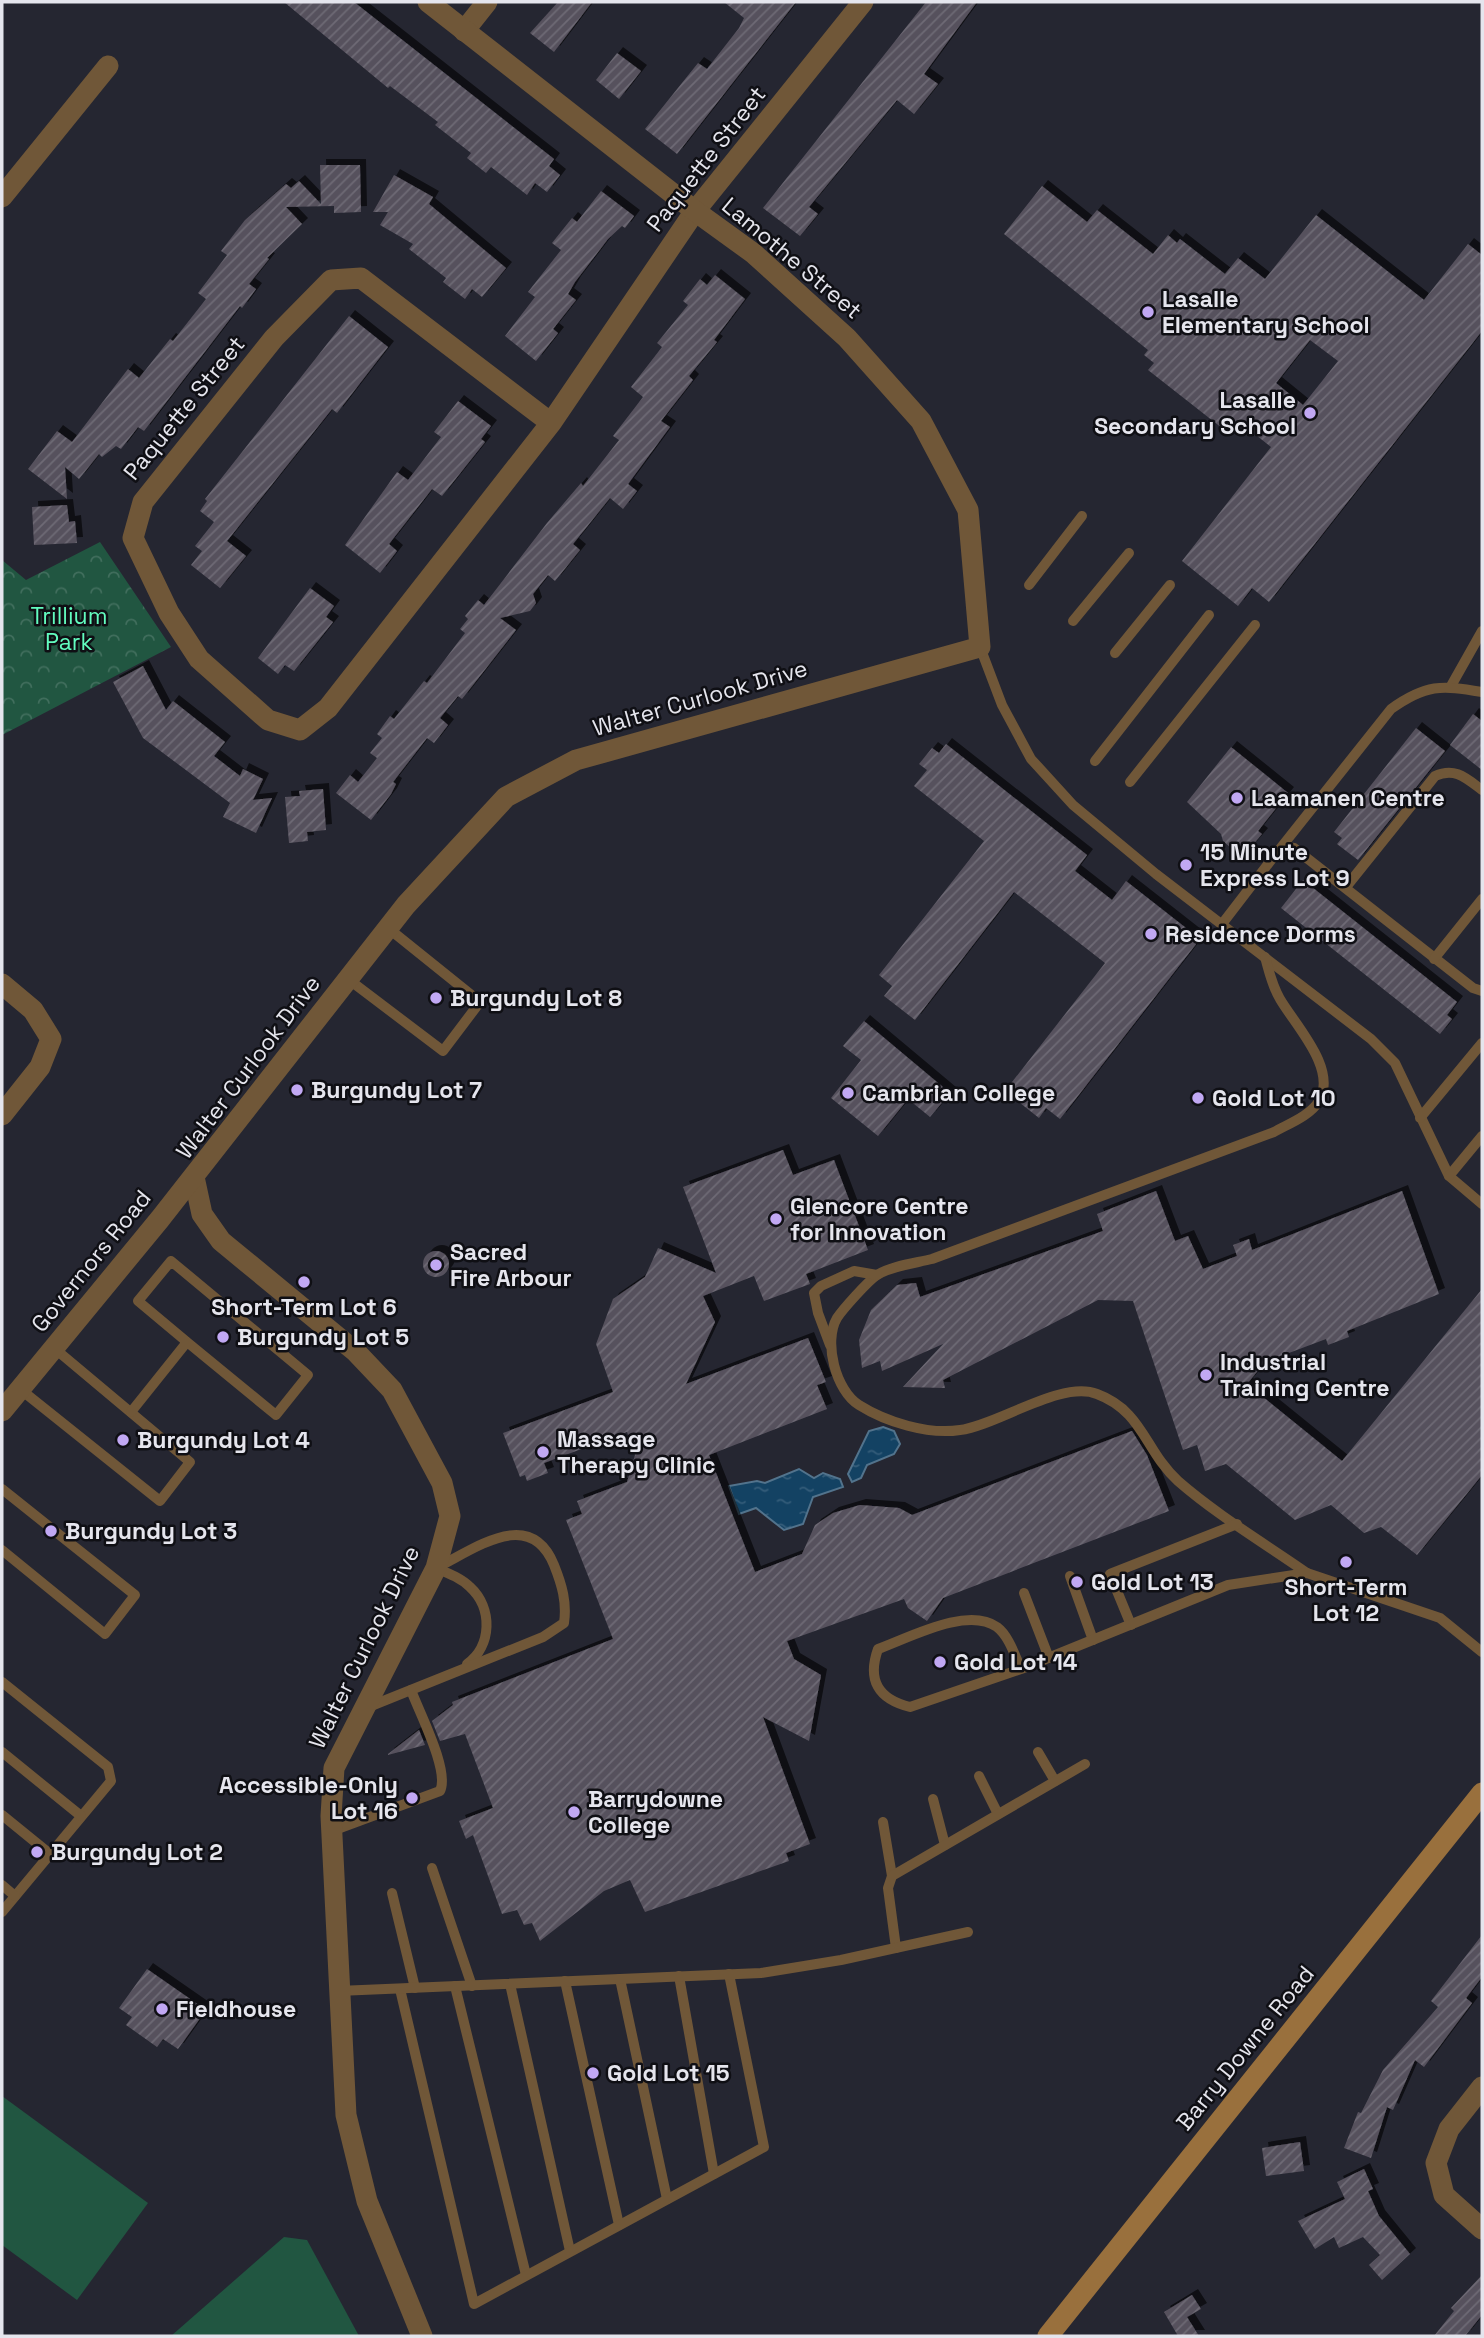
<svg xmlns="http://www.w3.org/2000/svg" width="1484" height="2338" font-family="'Space Grotesk',sans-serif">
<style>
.park{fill:url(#park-crowns)}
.pitch{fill:#215641}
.water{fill:url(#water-ripples);stroke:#52738c;stroke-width:2}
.building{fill:url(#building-hatch);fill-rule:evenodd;filter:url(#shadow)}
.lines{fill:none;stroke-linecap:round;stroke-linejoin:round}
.lane{stroke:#705738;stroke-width:10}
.street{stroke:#705738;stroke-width:21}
.secondary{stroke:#99703d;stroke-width:21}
.poi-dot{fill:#c1a8f3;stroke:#0f0f14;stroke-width:2.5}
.labels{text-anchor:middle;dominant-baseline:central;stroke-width:5;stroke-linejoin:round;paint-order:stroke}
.street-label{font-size:23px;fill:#e5e5ed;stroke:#0f0f14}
.poi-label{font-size:23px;font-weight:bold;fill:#e5e5ed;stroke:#0f0f14;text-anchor:start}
.park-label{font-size:23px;fill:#62fcbf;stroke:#0f0f14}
</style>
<defs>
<pattern id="park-crowns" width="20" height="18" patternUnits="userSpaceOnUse" patternTransform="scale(1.75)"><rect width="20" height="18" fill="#215641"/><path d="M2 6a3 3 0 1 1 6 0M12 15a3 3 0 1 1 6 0" fill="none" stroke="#416e5d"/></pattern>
<pattern id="water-ripples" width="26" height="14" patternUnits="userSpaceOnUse" patternTransform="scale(1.75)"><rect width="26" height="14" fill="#134263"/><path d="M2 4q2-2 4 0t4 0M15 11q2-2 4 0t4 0" fill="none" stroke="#355d7a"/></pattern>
<pattern id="building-hatch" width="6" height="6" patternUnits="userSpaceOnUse" patternTransform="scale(1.75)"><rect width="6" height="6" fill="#56515d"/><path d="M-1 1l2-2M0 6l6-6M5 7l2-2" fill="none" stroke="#6e6a75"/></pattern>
<filter id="shadow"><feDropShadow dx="6" dy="-6" stdDeviation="0" flood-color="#0009"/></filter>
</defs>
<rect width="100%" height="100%" fill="#252631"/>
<polygon class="park" points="100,542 171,647 2,735 2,560 26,580"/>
<g class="pitch">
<polygon points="2,2096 148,2203 77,2300 2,2245"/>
<polygon points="284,2237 307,2240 359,2336 171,2336"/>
</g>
<g class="water">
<polygon points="883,1427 894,1431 900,1444 894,1454 867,1465 861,1478 852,1482 848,1474 869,1431"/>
<polygon points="799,1469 814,1478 823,1473 840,1479 843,1487 813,1497 803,1524 784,1530 756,1508 739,1514 729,1486 757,1481 765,1483"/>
</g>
<g class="building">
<polygon points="284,2 354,2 554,159 549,166 560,175 547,192 535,183 527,195 491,167 486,173 467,158 471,153 435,125 438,122 390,86 388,88"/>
<polygon points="558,2 592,2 554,52 530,33"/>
<polygon points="724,2 796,2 677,154 645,129 698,63 707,69 739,28 744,18"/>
<polygon points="926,2 977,2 924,74 938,84 914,114 897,100 809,207 818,214 800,236 763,208"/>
<polygon points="617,53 641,71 619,99 596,80"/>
<polygon points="320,165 360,165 361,212 334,213 334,206 286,207 302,224 267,258 269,259 249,284 256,289 242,308 240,306 144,431 138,427 121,449 116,446 102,457 99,454 79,479 65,467 67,499 28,469 57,431 72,442 128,369 139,378 170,339 173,341 206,299 198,293 227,255 221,251 245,220 286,184 291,188 299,181 321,204"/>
<polygon points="394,175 433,197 429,204 506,268 482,297 472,289 465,299 443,282 446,278 409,249 413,244 380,225 388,212 373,212"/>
<path d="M1042 186 1087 222 1097 210 1153 254 1168 235 1177 243 1180 239 1225 274 1238 258 1265 279 1316 215 1424 300 1468 244 1482 255V331L1269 602 1252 588 1238 606 1182 561 1271 447 1237 420 1227 432 1148 370 1154 363 1144 355 1148 350 1004 234ZM1310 340 1338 361 1303 405 1276 383Z"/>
<polygon points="601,191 634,216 625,228 622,226 608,239 575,282 568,294 576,300 553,329 558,333 536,361 505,336 535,297 528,292 561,250 552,243 572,218 577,222"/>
<polygon points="715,275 745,299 714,340 717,342 689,376 693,380 661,421 670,427 628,484 637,491 623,509 610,498 573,544 580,550 555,581 548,575 533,594 536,603 530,611 500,618 516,630 462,699 458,696 440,718 448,725 434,743 427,738 393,782 396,784 391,794 371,820 336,793 350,775 358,782 377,758 370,753 382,738 377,734 390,716 394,719 424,681 427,683 465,633 460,629 468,619 465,616 478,600 484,605 547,523 581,483 583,486 619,440 613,436 643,397 631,387 662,347 657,343 688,305 683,301 700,279 707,285"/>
<polygon points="349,316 388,347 337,413 332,409 227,541 246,556 220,588 191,565 202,551 195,546 214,522 200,511 207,501 205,499"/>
<polygon points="458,401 491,426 481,439 485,442 442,496 432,489 389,544 397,551 380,573 345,545 397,472 408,480 441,437 434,432"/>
<polygon points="67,505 69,522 75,521 77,543 34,545 32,507"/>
<polygon points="310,588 334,606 326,617 333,622 294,671 285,665 278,674 258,658"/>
<polygon points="143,666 166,710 173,701 225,742 214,756 240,776 243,769 263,779 253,800 272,798 256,833 223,817 230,803 143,738 113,682"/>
<polygon points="1473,714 1482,721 1482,770 1450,745"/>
<polygon points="1416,728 1445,751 1358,860 1337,844 1342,838 1334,832"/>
<polygon points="946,744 1087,855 1075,871 1112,900 1126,881 1200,939 1060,1119 1046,1108 1039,1118 1005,1091 1105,963 1014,892 915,1020 884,996 892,986 879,975 984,841 914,786 927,770 919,764 932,748 939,753"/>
<polygon points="1231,747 1288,793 1258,831 1262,834 1251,847 1242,849 1232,849 1223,841 1221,834 1187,802"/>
<polygon points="323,789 326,830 307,832 308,841 289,843 285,797 300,796 299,791"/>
<polygon points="1303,880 1457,1002 1447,1015 1452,1019 1440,1034 1281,908"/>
<polygon points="864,1021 950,1093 930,1117 908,1099 878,1136 831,1098 861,1060 843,1046"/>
<polygon points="783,1150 793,1175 834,1160 868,1250 806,1274 810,1284 764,1301 754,1276 703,1296 715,1322 686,1384 808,1338 826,1382 817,1385 827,1409 709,1455 755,1572 802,1554 815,1525 833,1513 860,1505 899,1508 912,1515 1132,1431 1147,1455 1169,1511 943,1598 927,1621 908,1608 904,1599 787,1641 794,1659 821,1675 809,1741 763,1717 810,1844 786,1853 789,1861 645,1912 630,1880 604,1891 540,1941 532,1923 524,1925 517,1910 502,1914 473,1835 466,1839 459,1821 493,1808 465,1734 440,1741 432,1721 453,1705 452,1702 613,1639 566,1520 582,1514 577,1501 627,1482 635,1455 627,1432 544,1463 548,1473 527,1481 525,1475 520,1477 503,1433 613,1392 596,1344 613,1299 645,1277 658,1248 716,1273 683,1187"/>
<polygon points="1156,1191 1175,1241 1188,1236 1203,1269 1237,1256 1233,1245 1249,1239 1252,1250 1402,1191 1439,1294 1347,1331 1349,1337 1328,1345 1326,1339 1265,1362 1247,1384 1342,1461 1482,1289 1482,1475 1417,1555 1381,1527 1364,1533 1331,1505 1295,1520 1226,1464 1205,1471 1197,1445 1183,1450 1133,1301 1098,1300 943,1380 945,1388 903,1387 943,1344 882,1371 880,1361 862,1368 859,1340 871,1310 897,1285 916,1283 920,1297 1103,1231 1097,1214"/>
<circle cx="436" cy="1264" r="13"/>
<polygon points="419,1730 425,1745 388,1755 388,1754"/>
<polygon points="1482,1935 1482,1977 1466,1998 1472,2003 1424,2067 1415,2060 1393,2110 1387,2107 1371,2158 1344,2148 1358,2112 1361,2113 1383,2070 1438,2007 1431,2001"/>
<polygon points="147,1969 206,2010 178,2049 163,2039 157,2047 126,2025 132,2017 119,2008"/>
<polygon points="1300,2142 1304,2171 1266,2176 1262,2148"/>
<polygon points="1364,2169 1373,2189 1368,2191 1379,2216 1410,2254 1382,2280 1369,2265 1380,2255 1363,2237 1339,2248 1334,2237 1315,2249 1298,2221 1345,2199 1337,2182"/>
<polygon points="1482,2275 1482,2315 1465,2336 1434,2336 1454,2311 1451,2308"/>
<polygon points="1192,2295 1201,2309 1187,2317 1199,2336 1178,2336 1164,2312"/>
</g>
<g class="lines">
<g class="lane">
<polyline points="1029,585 1082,516"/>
<polyline points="1073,621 1129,553"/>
<polyline points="980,647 1002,705 1031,759 1073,805 1156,874 1371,1039 1395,1063 1449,1176 1482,1204"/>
<polyline points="1115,653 1170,585"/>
<polyline points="1451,686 1482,631"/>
<polyline points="1095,761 1209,615"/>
<polyline points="1130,782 1255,625"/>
<path d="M1279 850 1391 709C1426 684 1441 685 1482 692"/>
<path d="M1346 887 1435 776C1455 767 1466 778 1482 790"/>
<polyline points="1222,924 1275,855 1287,847 1294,848 1473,988 1482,991"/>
<path d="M1265 957C1269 971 1272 986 1280 999 1295 1025 1338 1069 1319 1101 1310 1116 1288 1124 1274 1132L932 1259C916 1263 891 1266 877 1275 867 1282 843 1309 837 1318 823 1342 836 1391 859 1405 886 1422 928 1435 960 1430 998 1425 1061 1380 1097 1394 1143 1411 1145 1451 1178 1481 1217 1515 1264 1543 1307 1573"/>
<polyline points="1434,959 1482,899"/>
<polyline points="348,979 443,1051 480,1002 388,928"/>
<polyline points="1420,1118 1482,1043"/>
<polyline points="1449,1176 1482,1136"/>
<polyline points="830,1345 818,1313 814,1293 821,1286 854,1271 877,1275"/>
<polyline points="20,1389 160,1501 190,1462 54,1348"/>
<polyline points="131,1412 187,1342 138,1301 171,1261 308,1375 276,1415 187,1342"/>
<polyline points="2,1489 135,1595 105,1634 2,1550"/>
<path d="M436 1568C448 1573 461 1578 470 1587 493 1608 492 1646 467 1664"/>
<polyline points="1070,1576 1093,1640"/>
<polyline points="1024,1593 1049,1658"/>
<polyline points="1131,1625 1110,1574 1237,1524"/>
<path d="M1021 1669C1015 1656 1009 1636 997 1627 967 1606 909 1638 878 1649 867 1680 878 1699 910 1707L1021 1669 1228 1585 1307 1573 1440 1618 1482 1652"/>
<polyline points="2,1682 108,1767 111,1781 2,1912"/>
<path d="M366 1708 543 1637 564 1623C567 1602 562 1585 554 1565 530 1506 475 1549 436 1568"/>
<polyline points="2,1752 81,1816"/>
<polyline points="1038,1752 1055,1781"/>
<polyline points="979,1776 998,1814"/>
<polyline points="933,1799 945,1845"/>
<polyline points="2,1815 50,1854"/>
<polyline points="883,1822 892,1876"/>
<path d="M332 1831 440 1791C450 1771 419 1712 411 1690"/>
<polyline points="432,1868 472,1986"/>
<polyline points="2,1885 15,1896"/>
<polyline points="392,1893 415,1988"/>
<polyline points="896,1948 888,1888 892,1876 1085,1764"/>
<polyline points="679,1976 714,2174"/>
<polyline points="620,1979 667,2199"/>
<polyline points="565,1981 619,2225"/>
<polyline points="510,1984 570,2251"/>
<polyline points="455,1986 526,2275"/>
<polyline points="400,1989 474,2304 764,2147 729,1974"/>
<polyline points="338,1991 761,1973 841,1960 968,1932"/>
</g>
<g class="street">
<polyline points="464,31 487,2"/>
<polyline points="2,197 108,66"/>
<polyline points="551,423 361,278 331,280 274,338 143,502 133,538 169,613 199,659 268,720 300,730 328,708 551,423 695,211 863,2"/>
<polyline points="2,984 33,1010 51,1039 40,1067 2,1115"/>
<polyline points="194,1177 202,1214 221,1241 356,1352 392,1390 442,1483 450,1516 436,1568 334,1768 331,1816 346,2115 367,2201 422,2336"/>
<polyline points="2,1411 160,1219 406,905 506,797 576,760 980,647 968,510 921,421 847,338 753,253 695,211 428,2"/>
<polyline points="1482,2087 1449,2129 1436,2163 1444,2195 1482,2229"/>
</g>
<polyline class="secondary" points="1048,2336 1482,1793"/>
</g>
<g class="poi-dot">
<circle cx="1148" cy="312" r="7"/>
<circle cx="1310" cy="413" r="7"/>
<circle cx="1237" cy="798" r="7"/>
<circle cx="1186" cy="865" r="7"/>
<circle cx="1151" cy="934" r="7"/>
<circle cx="436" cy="998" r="7"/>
<circle cx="297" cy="1090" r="7"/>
<circle cx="848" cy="1093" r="7"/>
<circle cx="1198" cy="1098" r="7"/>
<circle cx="776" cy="1219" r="7"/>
<circle cx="436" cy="1265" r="7"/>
<circle cx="304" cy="1282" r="7"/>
<circle cx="223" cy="1337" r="7"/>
<circle cx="1206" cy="1375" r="7"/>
<circle cx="123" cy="1440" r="7"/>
<circle cx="543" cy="1452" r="7"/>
<circle cx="51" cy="1531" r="7"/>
<circle cx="1346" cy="1562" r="7"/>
<circle cx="1077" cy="1582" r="7"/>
<circle cx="940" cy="1662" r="7"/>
<circle cx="412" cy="1798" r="7"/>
<circle cx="574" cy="1812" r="7"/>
<circle cx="37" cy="1852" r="7"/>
<circle cx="162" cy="2009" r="7"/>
<circle cx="593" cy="2073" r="7"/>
</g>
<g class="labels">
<g class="street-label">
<text transform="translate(706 159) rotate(-52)">Paquette Street</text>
<text transform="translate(792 258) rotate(40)">Lamothe Street</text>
<text transform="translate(184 408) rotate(-51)">Paquette Street</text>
<text transform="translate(700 698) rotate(-16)">Walter Curlook Drive</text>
<text transform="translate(248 1067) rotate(-53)">Walter Curlook Drive</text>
<text transform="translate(91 1261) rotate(-51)">Governors Road</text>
<text transform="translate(364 1647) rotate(-64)">Walter Curlook Drive</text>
<text transform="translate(1245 2048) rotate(-51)">Barry Downe Road</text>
</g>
<g class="poi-label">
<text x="1162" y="299">Lasalle<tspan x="1162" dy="26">Elementary School</tspan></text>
<text x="1296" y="400" text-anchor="end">Lasalle<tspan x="1296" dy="26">Secondary School</tspan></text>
<text x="1251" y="798">Laamanen Centre</text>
<text x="1200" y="852">15 Minute<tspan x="1200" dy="26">Express Lot 9</tspan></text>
<text x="1165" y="934">Residence Dorms</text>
<text x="450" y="998">Burgundy Lot 8</text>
<text x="311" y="1090">Burgundy Lot 7</text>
<text x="862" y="1093">Cambrian College</text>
<text x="1212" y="1098">Gold Lot 10</text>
<text x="790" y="1206">Glencore Centre<tspan x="790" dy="26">for Innovation</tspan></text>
<text x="450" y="1252">Sacred<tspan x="450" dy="26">Fire Arbour</tspan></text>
<text x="304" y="1307" text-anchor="middle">Short-Term Lot 6</text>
<text x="237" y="1337">Burgundy Lot 5</text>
<text x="1220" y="1362">Industrial<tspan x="1220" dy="26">Training Centre</tspan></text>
<text x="557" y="1439">Massage<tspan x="557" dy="26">Therapy Clinic</tspan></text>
<text x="137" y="1440">Burgundy Lot 4</text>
<text x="65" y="1531">Burgundy Lot 3</text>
<text x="1091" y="1582">Gold Lot 13</text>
<text x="1346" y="1587" text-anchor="middle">Short-Term<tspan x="1346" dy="26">Lot 12</tspan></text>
<text x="954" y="1662">Gold Lot 14</text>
<text x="398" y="1785" text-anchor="end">Accessible-Only<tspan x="398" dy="26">Lot 16</tspan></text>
<text x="588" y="1799">Barrydowne<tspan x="588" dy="26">College</tspan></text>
<text x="51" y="1852">Burgundy Lot 2</text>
<text x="176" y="2009">Fieldhouse</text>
<text x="607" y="2073">Gold Lot 15</text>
</g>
<g class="park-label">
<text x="69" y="616">Trillium<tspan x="69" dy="26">Park</tspan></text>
</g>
</g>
<rect width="1484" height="2338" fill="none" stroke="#e5e5ed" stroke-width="7"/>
</svg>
